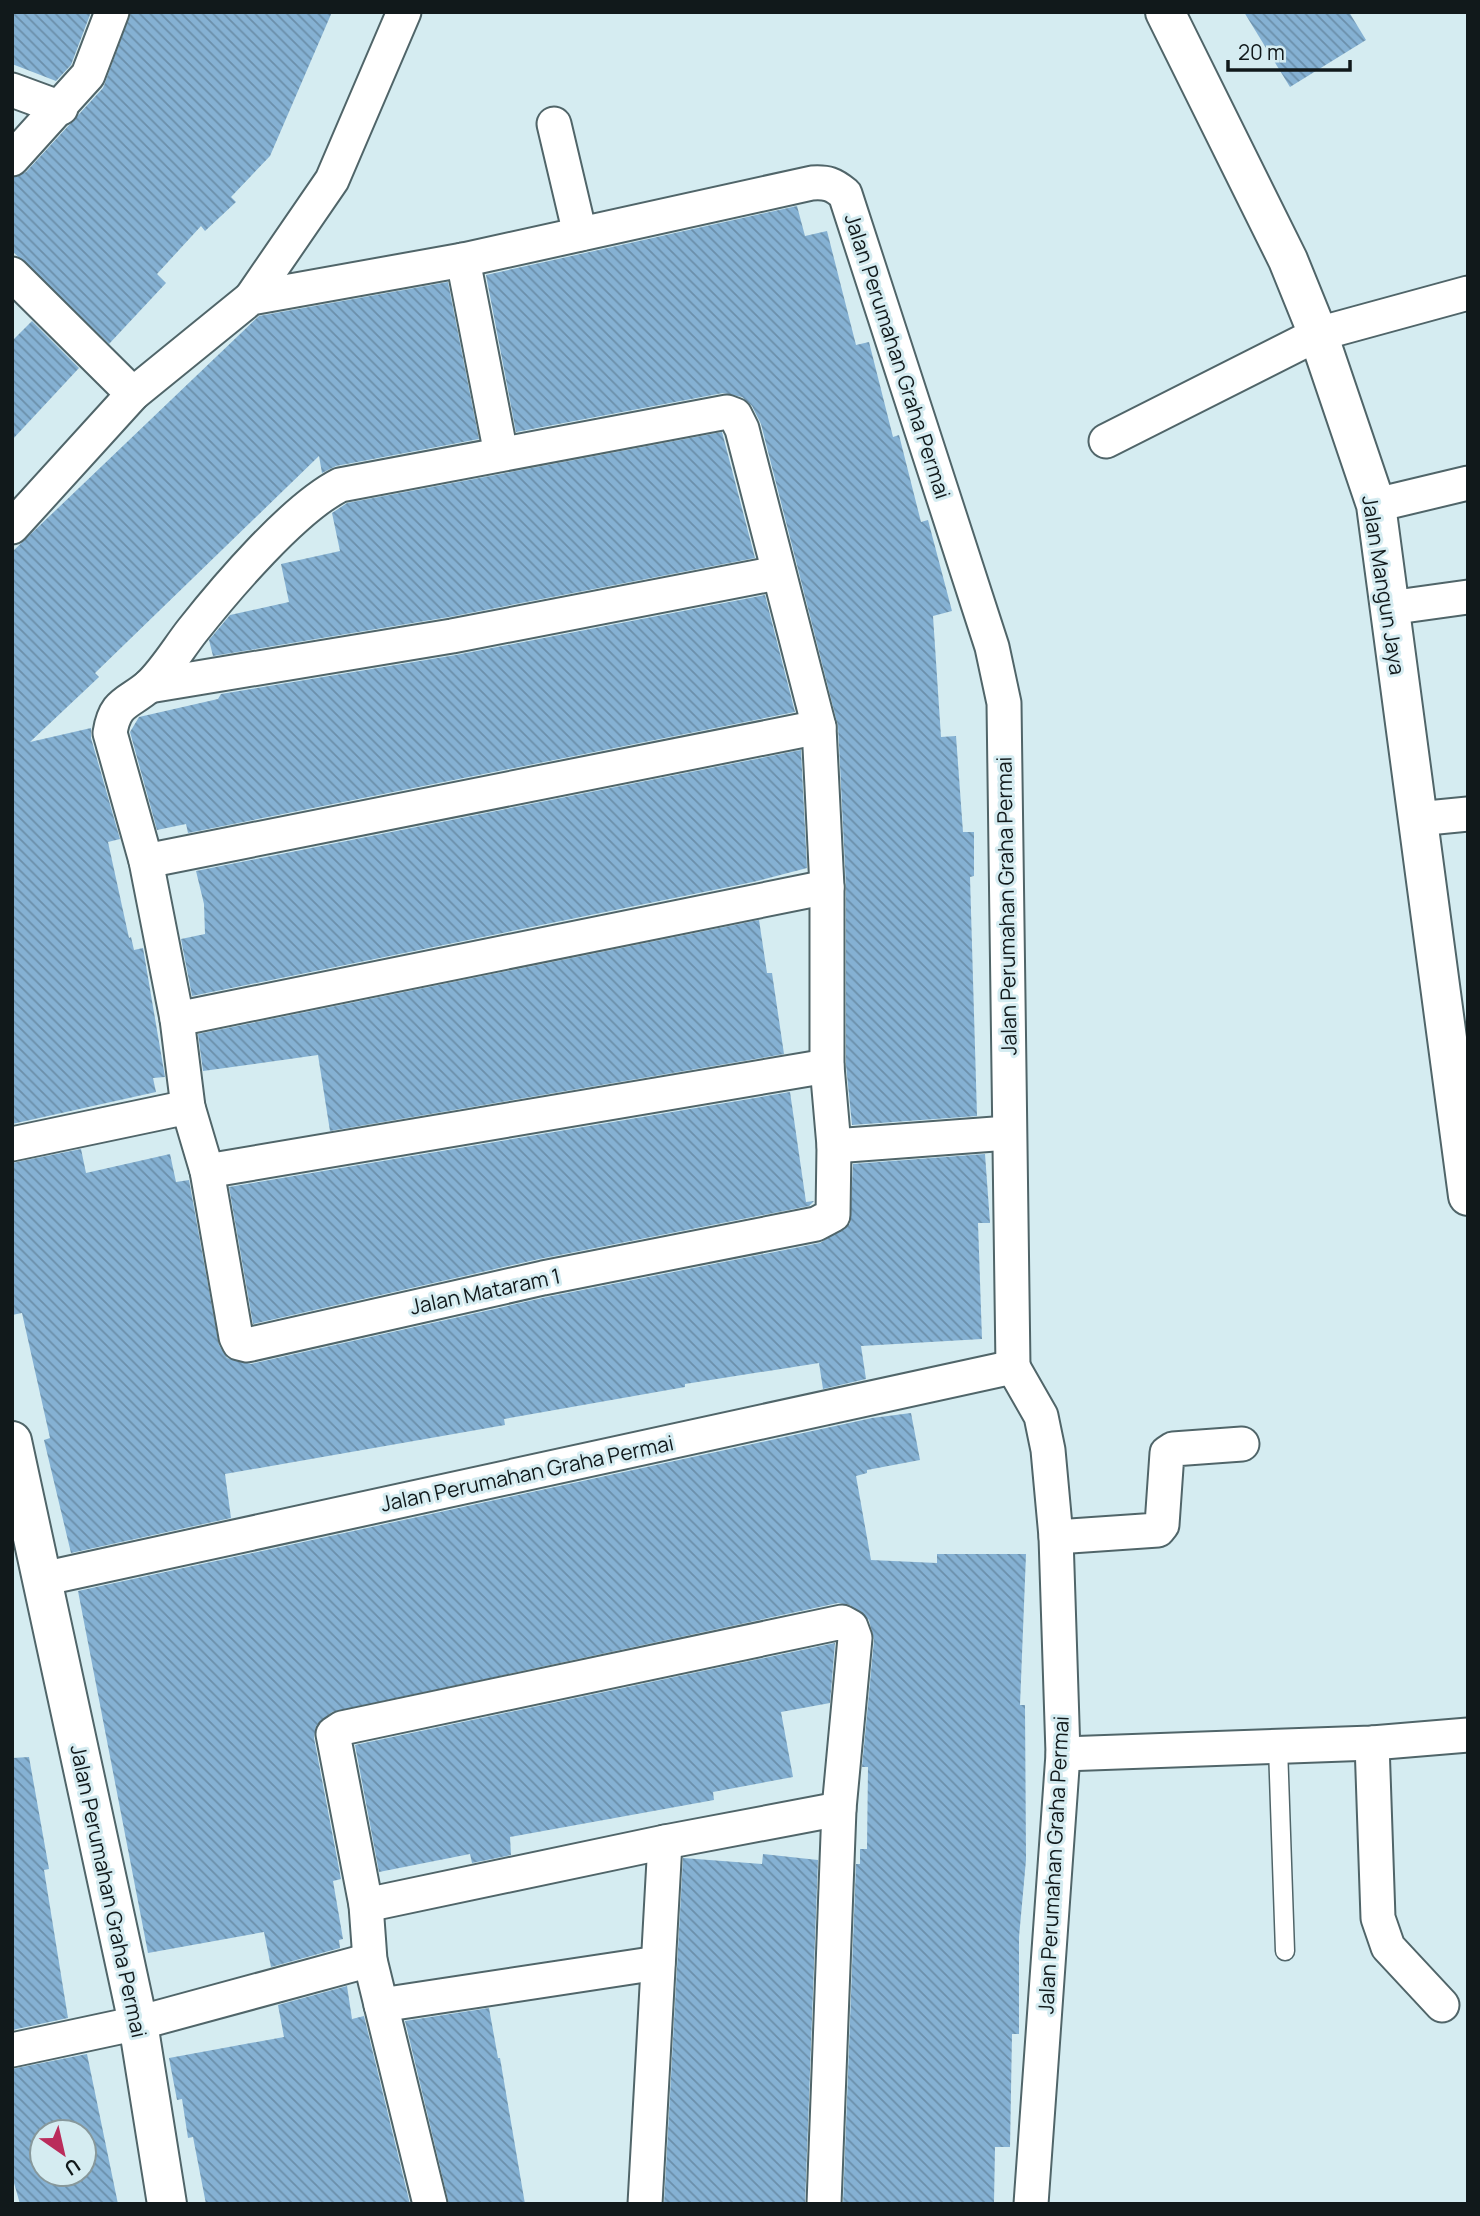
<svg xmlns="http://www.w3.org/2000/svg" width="1480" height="2216" font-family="Manrope,sans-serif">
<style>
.building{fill:url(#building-back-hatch);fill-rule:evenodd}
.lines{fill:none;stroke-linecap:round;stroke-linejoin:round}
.service-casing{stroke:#506569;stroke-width:21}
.minor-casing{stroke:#506569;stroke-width:37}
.tertiary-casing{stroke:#506569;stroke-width:42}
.service{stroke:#fff;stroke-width:18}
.minor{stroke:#fff;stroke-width:33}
.tertiary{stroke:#fff;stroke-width:38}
.labels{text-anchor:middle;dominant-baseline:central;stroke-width:6;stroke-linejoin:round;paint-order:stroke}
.street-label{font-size:21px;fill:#11191b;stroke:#d5ecf1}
</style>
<defs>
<pattern id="building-back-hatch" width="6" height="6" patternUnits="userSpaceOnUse" patternTransform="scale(1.75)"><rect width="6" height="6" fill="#85b1d3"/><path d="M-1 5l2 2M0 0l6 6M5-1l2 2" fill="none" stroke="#6b8faa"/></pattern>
</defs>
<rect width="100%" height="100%" fill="#d5ecf1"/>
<g class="building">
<polygon points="12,12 91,12 71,65 56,81 12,64"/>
<polygon points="131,12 332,12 270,156 231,197 236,202 205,231 201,226 157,274 166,283 109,344 12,251 12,178 26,172 103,88"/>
<polygon points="1244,12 1349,12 1366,40 1290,87"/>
<polygon points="797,206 805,236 827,231 856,345 869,342 893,437 899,435 921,522 928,520 952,611 933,616 941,737 956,736 963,832 974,832 974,876 970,877 977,1116 852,1125 846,1065 846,886 838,726 761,424 752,406 742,397 723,393 516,432 486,275"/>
<polygon points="448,282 479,439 336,466 322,473 319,456 95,673 99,677 30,742 91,728 91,738 120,839 108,842 129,938 131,937 134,950 143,948 165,1077 153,1078 156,1092 12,1124 12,552 259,316"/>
<polygon points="32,321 79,368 12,440 12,341"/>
<polygon points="722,432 755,558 449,617 213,656 209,640 230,615 289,602 281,564 340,551 332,513 347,503"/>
<polygon points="765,595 795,712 188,833 186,824 157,830 130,732 139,717 218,699 221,694 456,655"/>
<polygon points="801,750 807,868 753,882 192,996 181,939 205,934 204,904 196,871"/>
<polygon points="759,920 767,973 772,973 784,1054 330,1131 318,1055 203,1071 198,1034"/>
<polygon points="790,1092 806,1202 814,1201 809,1206 539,1259 253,1324 229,1187"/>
<polygon points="81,1149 86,1173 170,1154 176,1182 189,1180 219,1345 227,1358 251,1364 547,1297 820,1243 850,1224 853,1164 985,1154 990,1223 978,1223 982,1339 861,1346 866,1379 823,1389 819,1363 685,1384 685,1387 504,1419 505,1425 225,1474 231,1518 71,1553 44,1440 50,1438 22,1313 12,1315 12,1163"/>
<polygon points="911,1413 920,1460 867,1470 867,1473 856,1476 871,1560 937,1563 937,1554 1026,1554 1020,1705 1025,1705 1026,1860 1019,1937 1019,2034 1012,2034 1010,2147 995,2147 994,2202 843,2204 856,1864 860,1864 860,1849 867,1849 868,1767 862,1767 874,1640 869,1620 850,1605 838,1603 332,1712 316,1726 314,1738 341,1879 333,1881 343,1939 339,1940 340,1948 271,1967 264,1932 148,1953 78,1591 872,1418"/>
<polygon points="835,1643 830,1703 781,1712 793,1777 713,1792 714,1800 510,1837 511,1855 472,1863 470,1854 379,1872 355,1745"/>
<polygon points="29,1757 49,1869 44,1870 68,2018 12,2030 12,1758"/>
<polygon points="763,1854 818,1860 805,2204 664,2204 683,1858 762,1864"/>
<polygon points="347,1986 352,2019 364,2016 410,2204 206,2204 193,2137 188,2138 182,2099 177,2100 169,2058 284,2037 278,2005"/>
<polygon points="489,2008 498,2058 500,2058 525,2204 449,2204 405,2021"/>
<path d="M87 2054 118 2204H20L12 2176V2069ZM42 2132H84V2174H42Z"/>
</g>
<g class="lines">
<g class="service-casing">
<polyline id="service" points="1278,1747 1285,1951"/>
</g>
<g class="minor-casing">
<g id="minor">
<polyline points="12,90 61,108"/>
<polyline points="554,124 580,234"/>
<polyline points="12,159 88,75 112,12"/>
<polyline points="463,260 501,454"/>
<polyline points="12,274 133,394"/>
<polyline points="251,298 332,180 404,12"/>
<path d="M727 412 735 415 742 429 819 727 827 887V1066L834 1146 833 1215 816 1224 543 1278 247 1345 239 1343 236 1337 207 1171 188 1107 177 1019 146 861 110 733C115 701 128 704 149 686 165 671 178 649 192 631 226 588 293 509 340 485Z"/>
<polyline points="1106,441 1318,334 1468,293"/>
<polyline points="1376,505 1468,483"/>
<path d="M12 527 133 394 251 298 463 260 812 183C827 182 833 184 845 194L992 647 1004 703 1013 1367"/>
<polyline points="1389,608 1468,597"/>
<polyline points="149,686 452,636 777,573"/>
<polyline points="1417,819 1468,814"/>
<polyline points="146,861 819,727"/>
<polyline points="177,1019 827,887"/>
<polyline points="12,1144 188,1107"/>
<polyline points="834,1146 1008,1133"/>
<polyline points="207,1171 827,1066"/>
<polyline points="1056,1537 1158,1530 1162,1525 1167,1453 1173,1449 1242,1444"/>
<polyline points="42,1579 1013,1367 1041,1416 1048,1450 1056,1537 1063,1754 1031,2204"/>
<polyline points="1372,1743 1378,1918 1388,1947 1442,2005"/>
<polyline points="1063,1754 1372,1743 1468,1735"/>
<polyline points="366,1905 665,1842 839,1809"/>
<polyline points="381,2005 658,1963"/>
<polyline points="12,2050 138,2023 370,1960"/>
<polyline points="430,2204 370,1960 366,1905 333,1734 342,1728 842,1622 851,1627 855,1638 839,1809 824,2204"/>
<polyline points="645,2204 665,1842"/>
</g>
</g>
<g class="tertiary-casing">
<g id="tertiary">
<polyline points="1165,12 1288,260 1318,334 1376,505 1468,1196"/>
<polyline points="12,1441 138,2023 167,2204"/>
</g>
</g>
<use href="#service" class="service"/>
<use href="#minor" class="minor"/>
<use href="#tertiary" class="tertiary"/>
</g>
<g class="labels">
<g class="street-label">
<text transform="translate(898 356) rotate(72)">Jalan Perumahan Graha Permai</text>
<text transform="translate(1384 585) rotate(81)">Jalan Mangun Jaya</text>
<text transform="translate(1006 906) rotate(-91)">Jalan Perumahan Graha Permai</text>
<text transform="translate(485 1291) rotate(-12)">Jalan Mataram 1</text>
<text transform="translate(527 1473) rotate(-12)">Jalan Perumahan Graha Permai</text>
<text transform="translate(1053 1865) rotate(-87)">Jalan Perumahan Graha Permai</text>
<text transform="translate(109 1891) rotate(78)">Jalan Perumahan Graha Permai</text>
</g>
</g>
<rect width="1480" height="2216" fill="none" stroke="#11191b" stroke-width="28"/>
<g transform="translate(63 2153) rotate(146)"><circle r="33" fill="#d5ecf1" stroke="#87989b" stroke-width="2"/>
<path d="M0-5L12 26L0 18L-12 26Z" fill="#ba2c5b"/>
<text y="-10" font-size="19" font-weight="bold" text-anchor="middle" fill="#11191b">U</text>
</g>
<path d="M1228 60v10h122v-10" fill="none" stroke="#11191b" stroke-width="3.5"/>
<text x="1238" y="60" font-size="21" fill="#11191b" stroke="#d5ecf1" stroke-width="5" paint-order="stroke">20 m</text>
</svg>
